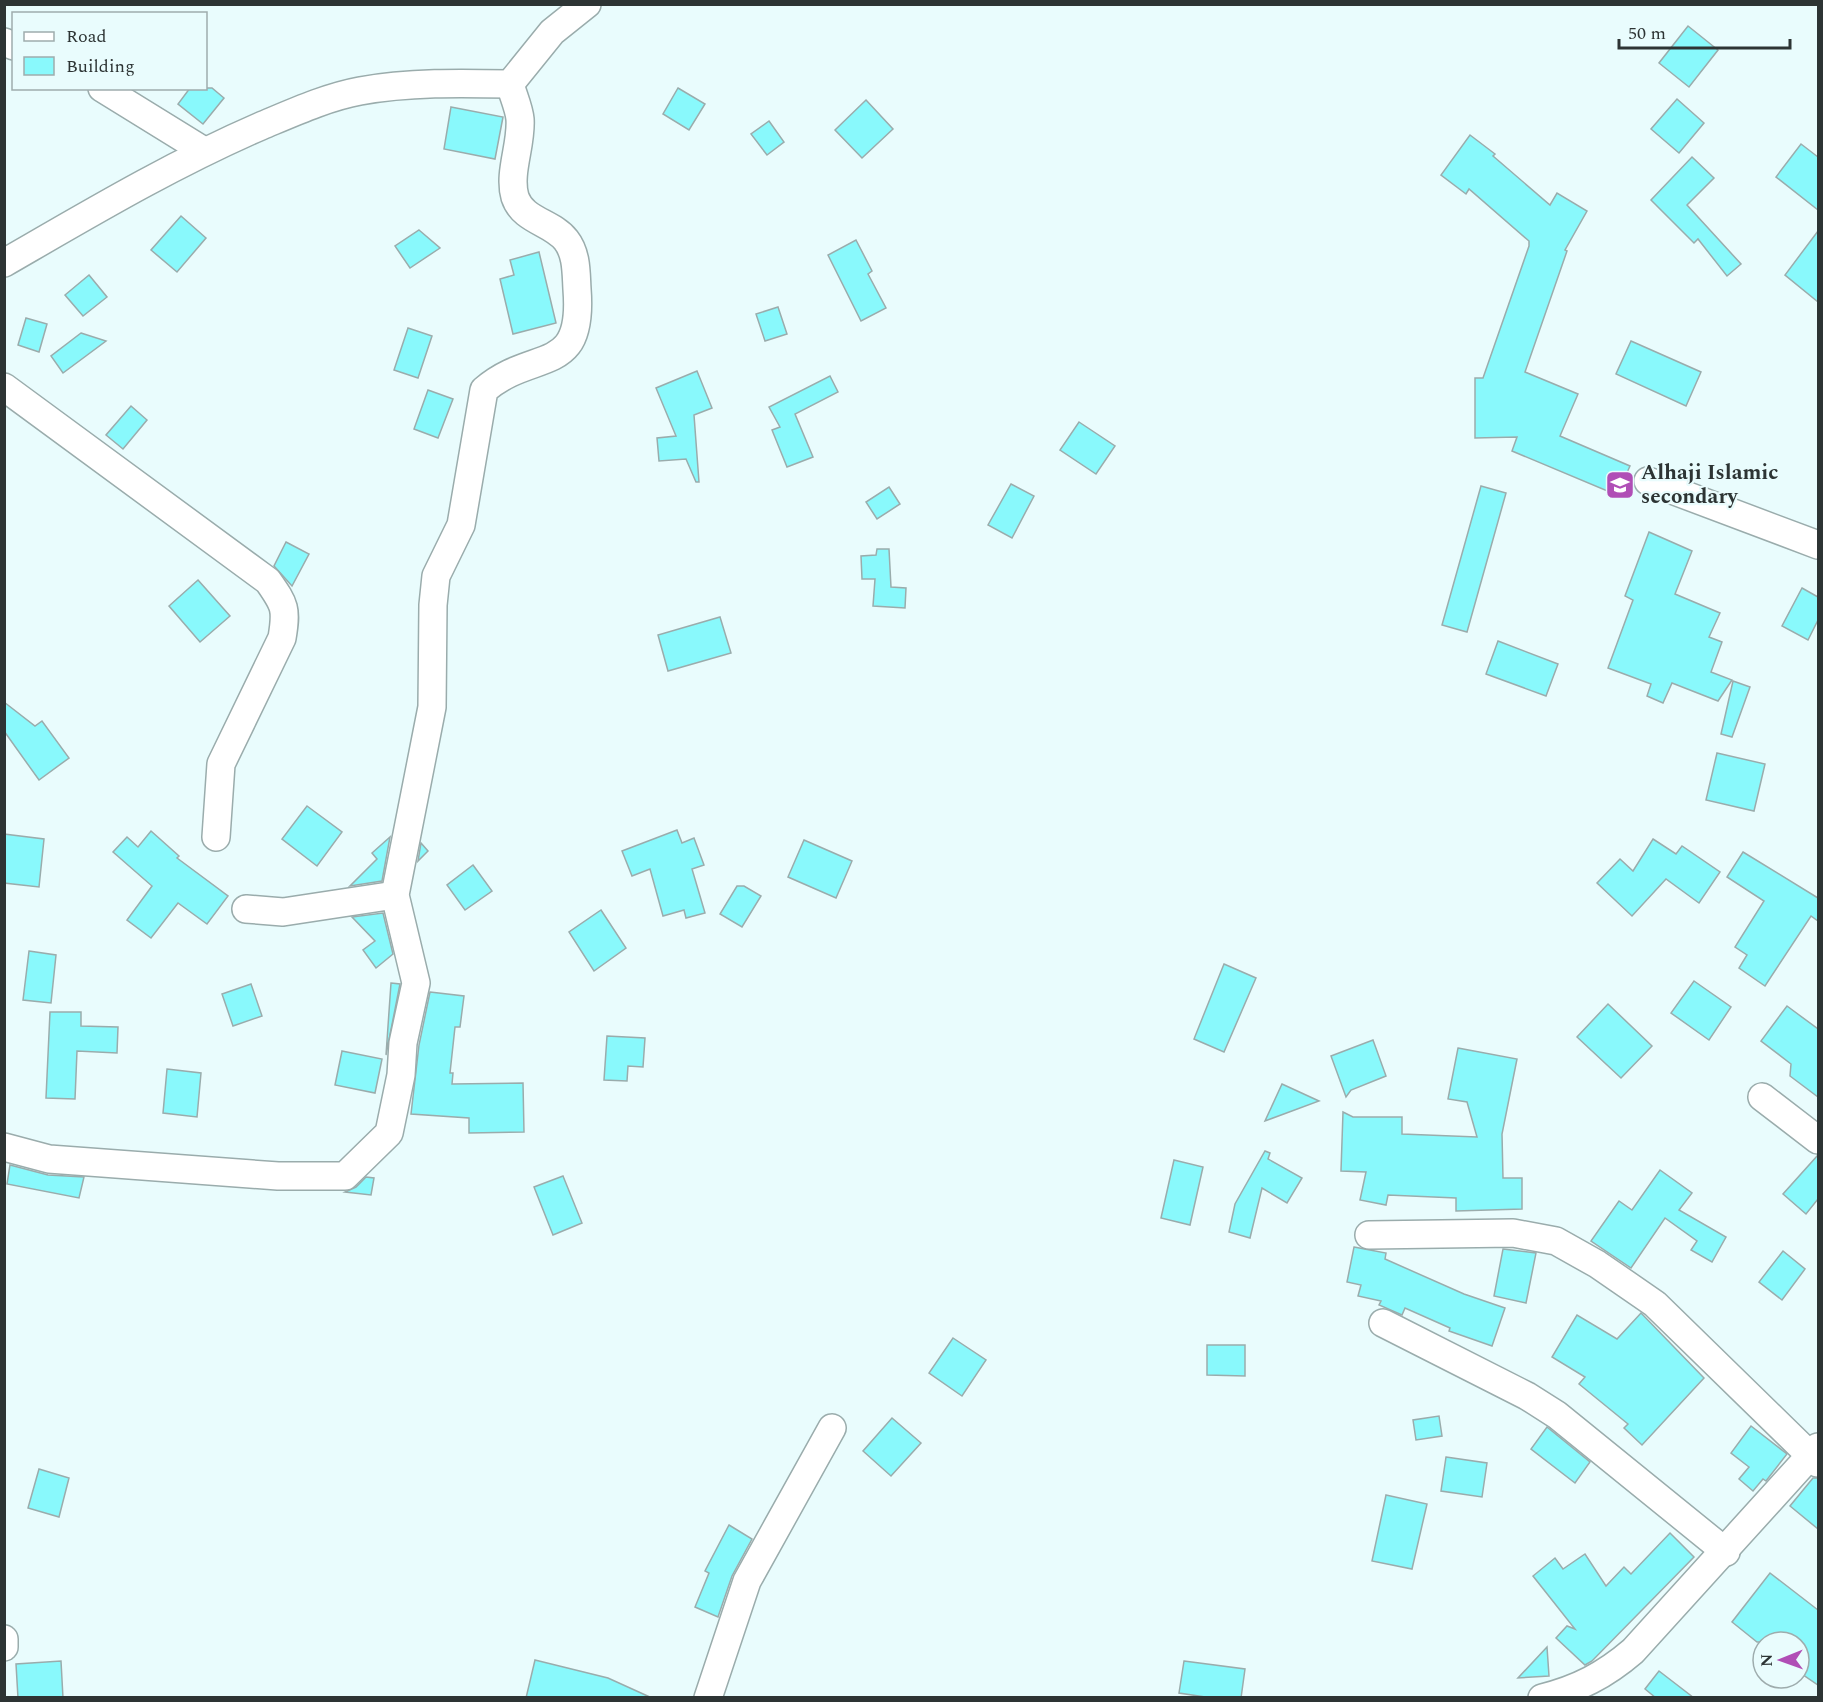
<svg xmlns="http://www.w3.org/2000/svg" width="1823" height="1702" font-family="Spectral,serif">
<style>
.building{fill:#89f9fc;stroke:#9aacac;stroke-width:1.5}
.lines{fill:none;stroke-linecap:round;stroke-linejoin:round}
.street-casing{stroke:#9aacac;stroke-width:30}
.street{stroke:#fff;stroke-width:27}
.labels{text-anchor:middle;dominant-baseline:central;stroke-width:4.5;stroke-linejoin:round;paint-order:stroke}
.poi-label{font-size:21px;font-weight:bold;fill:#2d3434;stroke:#e9fcfd;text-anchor:start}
</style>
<rect width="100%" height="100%" fill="#e9fcfd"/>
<g class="building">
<polygon points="1688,26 1718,50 1689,87 1659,63"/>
<polygon points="190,88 212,88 224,98 203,124 178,104"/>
<polygon points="678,88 705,104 689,130 663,114"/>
<polygon points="1677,99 1704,123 1679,153 1651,129"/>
<polygon points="866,100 893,129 862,158 835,130"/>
<polygon points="451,107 503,117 495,159 444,149"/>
<polygon points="769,121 784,142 767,155 751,134"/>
<polygon points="1470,135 1495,154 1493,156 1550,205 1557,193 1587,211 1565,250 1567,251 1525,372 1578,394 1560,436 1630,466 1617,495 1512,451 1517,437 1475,438 1475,378 1483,378 1529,246 1529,241 1469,189 1466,194 1441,175"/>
<polygon points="1801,144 1818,157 1818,210 1776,177"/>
<polygon points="1692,157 1714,178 1687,205 1741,264 1727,276 1698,239 1694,243 1651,200"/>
<polygon points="181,216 206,238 177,272 151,250"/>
<polygon points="419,230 440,248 410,268 395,246"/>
<polygon points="1818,231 1818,302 1785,275"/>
<polygon points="856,240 872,271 868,274 886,308 861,321 828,255"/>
<polygon points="539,252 556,323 513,334 500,279 514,275 510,260"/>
<polygon points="89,275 107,297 83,316 65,295"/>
<polygon points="778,307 787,334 765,341 756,314"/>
<polygon points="26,318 47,324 39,352 18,345"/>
<polygon points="408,328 432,336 418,378 394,370"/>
<polygon points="81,333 106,341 63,373 51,356"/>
<polygon points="1631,341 1701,372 1686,406 1616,374"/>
<polygon points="697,371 712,408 694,415 699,482 696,482 686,459 659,461 657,438 676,436 656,388"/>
<polygon points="830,376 838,392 795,414 813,457 787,467 772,430 780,427 769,407"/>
<polygon points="428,390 453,399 438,438 414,429"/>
<polygon points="131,406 147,420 123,449 106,435"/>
<polygon points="1079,422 1115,446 1096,474 1060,450"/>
<polygon points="1011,484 1034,496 1012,538 988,525"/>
<polygon points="1481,486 1506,493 1467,632 1442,625"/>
<polygon points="889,487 900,504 877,519 866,502"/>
<polygon points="1649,532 1692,551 1675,594 1720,613 1709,637 1722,642 1711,672 1732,680 1718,701 1672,683 1663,703 1647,696 1651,684 1608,668 1633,600 1625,596"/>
<polygon points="286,542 309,554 292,586 274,566"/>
<polygon points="877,549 889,549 891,587 906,588 905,608 873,606 875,579 862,579 861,556 876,555"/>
<polygon points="198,580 230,616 200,642 169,606"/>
<polygon points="1802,588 1818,597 1818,620 1808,640 1782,626"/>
<polygon points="720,617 731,653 668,671 658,635"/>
<polygon points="1498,641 1558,664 1546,696 1486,674"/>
<polygon points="1733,681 1750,687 1732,737 1721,734"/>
<polygon points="4,702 35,726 42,721 69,758 39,780 4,731"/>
<polygon points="1717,753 1765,764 1754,811 1706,800"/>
<polygon points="307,806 342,832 317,866 282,839"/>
<polygon points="677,830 682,843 694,838 704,865 692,869 705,913 686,918 684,910 663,916 650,869 632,876 622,851"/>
<polygon points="151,831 179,856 177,858 228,896 207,924 178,903 151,938 127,920 152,886 113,852 127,837 138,847"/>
<polygon points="4,834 44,839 39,887 4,883"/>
<polygon points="390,837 382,881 350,886 377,859 372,853"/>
<polygon points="1653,839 1676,854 1682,846 1720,872 1699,903 1666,879 1632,916 1597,883 1620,859 1633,871"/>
<polygon points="804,840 852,861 836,898 788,877"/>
<polygon points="421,843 428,851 418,861"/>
<polygon points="1743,852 1818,898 1818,921 1811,916 1765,986 1739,968 1747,955 1735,947 1764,901 1727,877"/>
<polygon points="473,865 492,891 465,910 447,885"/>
<polygon points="737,886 744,886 761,896 742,927 720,914"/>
<polygon points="601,910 626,948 594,971 569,932"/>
<polygon points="383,913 393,954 376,968 363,950 375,941 352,917"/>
<polygon points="29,951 56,955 51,1003 23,1000"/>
<polygon points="1224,964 1256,978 1224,1052 1194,1039"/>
<polygon points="1694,981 1731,1007 1709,1040 1671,1013"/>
<polygon points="391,983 400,984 386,1055"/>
<polygon points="251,984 262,1016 233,1026 222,994"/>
<polygon points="430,992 464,996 460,1027 455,1027 450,1073 453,1073 452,1084 523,1083 524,1132 469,1133 469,1118 411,1114 419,1045"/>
<polygon points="1608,1004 1652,1046 1621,1078 1577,1037"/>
<polygon points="1787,1006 1818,1029 1818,1097 1790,1076 1791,1064 1761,1041"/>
<polygon points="50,1012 81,1012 81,1026 118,1027 117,1053 77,1051 75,1099 46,1098"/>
<polygon points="607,1036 645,1038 643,1067 628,1066 627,1081 604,1080"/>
<polygon points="1373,1040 1386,1076 1351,1090 1346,1097 1331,1056"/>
<polygon points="1458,1048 1517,1059 1502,1134 1503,1178 1522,1178 1522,1209 1456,1211 1456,1198 1388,1195 1386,1205 1360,1200 1366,1172 1341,1171 1343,1112 1353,1117 1402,1117 1402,1134 1477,1137 1467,1102 1448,1099"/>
<polygon points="342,1051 382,1059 375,1093 335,1085"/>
<polygon points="167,1069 201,1073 197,1117 163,1113"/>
<polygon points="1282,1084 1319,1101 1265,1121"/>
<polygon points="1265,1151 1270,1153 1268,1159 1302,1178 1287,1203 1262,1188 1250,1238 1229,1232 1235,1204"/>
<polygon points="1818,1155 1818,1199 1806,1214 1783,1194"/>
<polygon points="1174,1160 1203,1167 1190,1225 1161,1218"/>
<polygon points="10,1165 48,1175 84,1177 79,1198 7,1184"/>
<polygon points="1660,1170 1692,1193 1679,1210 1726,1237 1712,1262 1691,1250 1697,1241 1665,1218 1631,1268 1591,1241 1619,1201 1632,1210"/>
<polygon points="563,1176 582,1223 553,1235 534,1187"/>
<polygon points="366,1177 374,1178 371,1195 345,1192 356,1187"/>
<polygon points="1354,1247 1386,1253 1385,1259 1464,1294 1505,1308 1492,1346 1449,1331 1450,1328 1405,1308 1402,1315 1379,1305 1381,1301 1358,1296 1361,1285 1347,1282"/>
<polygon points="1503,1249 1536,1253 1526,1303 1494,1296"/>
<polygon points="1783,1251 1805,1269 1782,1300 1759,1282"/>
<polygon points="1641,1313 1704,1378 1642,1445 1624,1428 1628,1424 1579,1384 1585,1377 1552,1357 1577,1315 1617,1339"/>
<polygon points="953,1338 986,1360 962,1396 929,1373"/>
<polygon points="1207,1345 1245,1345 1245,1376 1207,1375"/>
<polygon points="1439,1416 1442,1436 1416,1440 1413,1420"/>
<polygon points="892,1418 921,1443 891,1476 863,1451"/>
<polygon points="1751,1426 1787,1454 1766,1481 1763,1479 1753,1491 1739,1479 1749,1467 1731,1453"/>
<polygon points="1547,1427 1590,1462 1575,1483 1531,1449"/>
<polygon points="1446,1457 1487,1463 1482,1497 1441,1491"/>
<polygon points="39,1469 69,1478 59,1517 28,1508"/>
<polygon points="1813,1478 1818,1478 1818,1529 1790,1506"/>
<polygon points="1386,1495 1427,1504 1412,1569 1372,1561"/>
<polygon points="729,1525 752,1539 732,1576 718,1617 695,1607 709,1573 705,1571"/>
<polygon points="1670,1533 1694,1557 1592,1661 1585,1665 1556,1638 1567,1626 1575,1629 1533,1576 1555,1558 1563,1569 1585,1554 1606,1586 1624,1567 1631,1574"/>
<polygon points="1770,1573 1818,1610 1818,1685 1799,1672 1799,1642 1757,1642 1732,1622"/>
<polygon points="1547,1647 1549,1676 1518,1678"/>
<polygon points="535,1660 608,1678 652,1698 526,1698"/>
<polygon points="61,1661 63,1698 18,1698 16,1664"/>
<polygon points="1184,1661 1245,1669 1241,1698 1212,1698 1179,1693"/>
<polygon points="1659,1671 1694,1698 1656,1698 1645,1689"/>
</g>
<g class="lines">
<g class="street-casing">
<g id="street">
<polyline points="4,42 14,46"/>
<polyline points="102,88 204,151"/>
<path d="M4 263C89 214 171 165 261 126 292 113 327 97 360 91 408 82 461 83 510 84L552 32 587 4"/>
<path d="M4 387 268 581C285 605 287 609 282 638L221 764 216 837"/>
<polyline points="1648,481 1818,545"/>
<polyline points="246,909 283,912 395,895"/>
<polyline points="1762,1097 1818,1140"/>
<path d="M4 1147 49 1159 278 1176H345L389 1133 401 1075 403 1043 416 983 395 895 432 707 433 605 436 576 461 525 484 390C534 347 584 378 577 289 576 273 577 254 566 240 552 222 523 221 515 197 508 173 522 144 520 119 519 108 513 95 510 84"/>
<polyline points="1369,1235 1513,1233 1556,1241 1597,1264 1655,1304 1818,1463"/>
<polyline points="1383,1323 1527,1396 1557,1415 1726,1552"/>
<polyline points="4,1639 4,1647"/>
<polyline points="708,1698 747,1581 832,1428"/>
<path d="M1542 1698C1578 1689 1605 1675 1633 1651L1818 1447"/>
</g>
</g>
<use href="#street" class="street"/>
</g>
<defs>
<g id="school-square" transform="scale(1.5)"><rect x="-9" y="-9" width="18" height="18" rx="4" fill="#b04eb6" stroke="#e9fcfd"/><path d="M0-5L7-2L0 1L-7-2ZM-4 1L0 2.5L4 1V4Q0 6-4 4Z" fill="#fff"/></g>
</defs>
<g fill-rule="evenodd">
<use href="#school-square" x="1620" y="485"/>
</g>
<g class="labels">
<g class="poi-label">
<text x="1641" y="473">Alhaji Islamic<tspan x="1641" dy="24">secondary</tspan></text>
</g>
</g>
<rect width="1823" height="1702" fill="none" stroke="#2d3434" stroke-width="12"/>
<rect x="12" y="12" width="195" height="78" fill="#e9fcfd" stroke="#9eacad" stroke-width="1.5"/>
<rect x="24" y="32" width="30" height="9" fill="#ffffff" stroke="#9eacad" stroke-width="1.5"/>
<text x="66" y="42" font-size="18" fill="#2d3434">Road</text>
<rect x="24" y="57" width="30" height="18" fill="#89f9fc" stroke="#9eacad" stroke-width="1.5"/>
<text x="66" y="72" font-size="18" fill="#2d3434">Building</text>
<g transform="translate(1781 1660) rotate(269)"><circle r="28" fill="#e9fcfd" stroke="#9eacad" stroke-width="1.5"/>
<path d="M0-4.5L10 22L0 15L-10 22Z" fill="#b04eb6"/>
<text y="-9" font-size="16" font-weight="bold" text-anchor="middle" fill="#2d3434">N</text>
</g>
<path d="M1619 39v9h171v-9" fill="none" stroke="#2d3434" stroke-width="3"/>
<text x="1628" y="39" font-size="18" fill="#2d3434" stroke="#e9fcfd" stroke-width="4.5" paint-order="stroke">50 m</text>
</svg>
